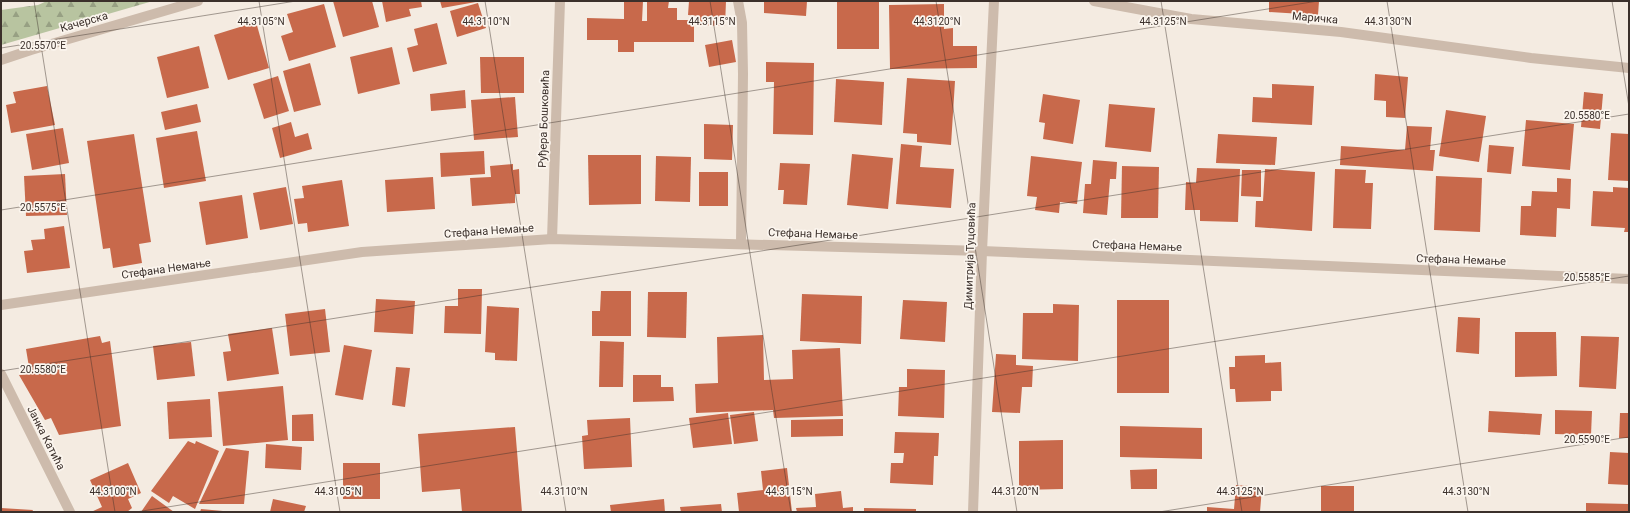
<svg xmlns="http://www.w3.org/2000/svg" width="1630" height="513" font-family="Roboto,sans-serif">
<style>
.forest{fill:url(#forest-firs)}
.building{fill:#c8694b}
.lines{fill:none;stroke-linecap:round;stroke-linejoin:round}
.street{stroke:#cdbbac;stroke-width:10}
.ticks{fill:none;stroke:#3b302b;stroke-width:1;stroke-opacity:0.45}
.labels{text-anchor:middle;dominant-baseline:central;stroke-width:3.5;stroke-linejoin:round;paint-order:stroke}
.street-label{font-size:11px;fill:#3b302b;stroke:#fbf5ee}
.ticks-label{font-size:10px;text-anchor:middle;fill:#3b302b;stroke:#fbf5ee;stroke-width:3.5;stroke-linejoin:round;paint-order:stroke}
</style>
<defs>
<pattern id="forest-firs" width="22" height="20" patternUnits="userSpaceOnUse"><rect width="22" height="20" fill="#b8c4a0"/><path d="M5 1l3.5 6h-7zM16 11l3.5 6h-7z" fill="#97a083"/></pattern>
</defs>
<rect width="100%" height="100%" fill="#f4ebe1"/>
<polygon class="forest" points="47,1 153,1 1,45 1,10 38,5"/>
<g class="building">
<polygon points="333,1 372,1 379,27 343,37"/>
<polygon points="382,1 421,1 422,7 409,9 411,16 386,22"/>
<polygon points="440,1 476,1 476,2 442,8"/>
<polygon points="624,1 643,1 642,21 647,21 647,1 669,1 668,8 677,8 677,20 694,20 694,42 634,42 634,52 618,52 618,40 587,40 587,18 624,19"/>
<polygon points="689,1 726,1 725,26 699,25 699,16 688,15"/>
<polygon points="764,1 807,1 806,16 764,13"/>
<rect x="837" y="1" width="42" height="48"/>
<polygon points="1269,1 1319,1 1318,15 1269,12"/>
<polygon points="478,3 486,28 457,37 450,11"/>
<polygon points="324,4 336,47 289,61 281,36 293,32 287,14"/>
<polygon points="944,4 944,29 953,28 953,46 977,46 977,68 890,69 889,5"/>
<polygon points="256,22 269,68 228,80 214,35"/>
<polygon points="437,23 447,64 413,72 407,48 418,45 414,29"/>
<polygon points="732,40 736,62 709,67 705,45"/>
<polygon points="199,46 209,88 167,98 157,57"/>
<polygon points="392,47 400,84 358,94 350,57"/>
<polygon points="480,57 524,57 524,93 481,93"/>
<polygon points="766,62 814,63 813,135 773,134 774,82 766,82"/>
<polygon points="310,63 321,105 294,112 283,71"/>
<polygon points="1375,74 1408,77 1405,118 1386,117 1386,101 1374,100"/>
<polygon points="278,76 289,111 264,119 253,84"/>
<polygon points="907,78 955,81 951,145 917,142 917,134 903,133"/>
<polygon points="836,79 884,82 882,125 834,122"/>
<polygon points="1272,84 1314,86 1312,125 1252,122 1253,97 1272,98"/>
<polygon points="47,86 55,125 11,133 6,105 16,103 13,92"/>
<polygon points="465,90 466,108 431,111 430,94"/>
<polygon points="1584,92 1603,94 1600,129 1581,127"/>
<polygon points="1043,94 1080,100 1073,144 1043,139 1045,123 1039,122"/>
<polygon points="515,97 518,137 474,140 471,100"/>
<polygon points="197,104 201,122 165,130 161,112"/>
<polygon points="1109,104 1155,108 1151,152 1105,147"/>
<polygon points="1446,110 1486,116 1479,162 1439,156"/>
<polygon points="1526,120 1574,124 1570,170 1522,166"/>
<polygon points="291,122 295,137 308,133 312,149 280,158 272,128"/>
<polygon points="704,124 733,125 732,160 704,159"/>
<polygon points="1407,126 1432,127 1430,150 1435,150 1433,171 1340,165 1341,146 1405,150"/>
<polygon points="63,128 69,163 32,170 26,134"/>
<polygon points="197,131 206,181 164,188 156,138"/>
<polygon points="1611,133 1629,134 1629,181 1608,180"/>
<polygon points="134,134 151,242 139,244 142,263 113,268 110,248 103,249 87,141"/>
<polygon points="1218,134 1277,137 1275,165 1216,163"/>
<polygon points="901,144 922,146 920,167 954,169 951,208 896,204"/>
<polygon points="1489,145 1514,147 1511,174 1487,172"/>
<polygon points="484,151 485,174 441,177 440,153"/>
<polygon points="852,154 893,158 888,209 847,205"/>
<polygon points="588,155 641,155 641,204 589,205"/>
<polygon points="656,156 691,157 690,202 655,201"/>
<polygon points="1031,156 1082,162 1077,204 1060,202 1059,213 1035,210 1037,197 1027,196"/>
<polygon points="1093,160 1117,162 1116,179 1110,179 1107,215 1083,213 1085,184 1091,184"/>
<polygon points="780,163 810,164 807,205 783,204 784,190 778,190"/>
<polygon points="513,164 513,170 519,169 520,194 515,194 515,203 472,206 470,178 491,177 490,166"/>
<polygon points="1122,166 1159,167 1158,218 1121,218"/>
<polygon points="1197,168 1240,169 1238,222 1200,221 1200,210 1185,210 1186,182 1196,183"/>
<polygon points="1265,169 1315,172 1312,231 1255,227 1256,201 1263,201"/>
<polygon points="1335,169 1366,170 1365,183 1373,183 1371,229 1333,228"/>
<polygon points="1242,170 1261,170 1261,197 1241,196"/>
<rect x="699" y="172" width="29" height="34"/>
<polygon points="65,174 67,215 26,216 24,176"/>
<polygon points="1436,176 1482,178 1480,232 1434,230"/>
<polygon points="433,177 435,209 387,212 385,180"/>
<polygon points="1557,178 1571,179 1570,209 1557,208 1556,237 1520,235 1521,206 1531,206 1532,191 1557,192"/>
<polygon points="342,180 349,226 308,232 307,223 298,224 294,199 304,198 302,186"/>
<polygon points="286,187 293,224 260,230 253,193"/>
<polygon points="1613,187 1629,188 1629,232 1624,232 1625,228 1591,226 1593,191 1613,192"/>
<polygon points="242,195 248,238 206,245 199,202"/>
<polygon points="64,226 70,268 27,273 24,251 33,250 31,240 45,239 44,229"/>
<polygon points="458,289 482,289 481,334 444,333 445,306 458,306"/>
<polygon points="601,291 631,291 631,336 592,336 592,311 600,311"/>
<polygon points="648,292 687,292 686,338 647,337"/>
<polygon points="802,294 862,296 861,344 800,341"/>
<polygon points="376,299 415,301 413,334 374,332"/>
<polygon points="903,300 947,302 945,342 900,339"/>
<rect x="1117" y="300" width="52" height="93"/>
<polygon points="1053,304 1079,305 1078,361 1022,359 1023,313 1053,313"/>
<polygon points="487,306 519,308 517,361 495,360 495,353 485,352"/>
<polygon points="325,309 330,352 290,356 285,314"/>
<polygon points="1458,317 1480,318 1479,354 1456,352"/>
<polygon points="272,328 279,374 227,381 223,352 231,351 228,334"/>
<polygon points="1515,332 1556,332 1557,376 1515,377"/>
<polygon points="763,335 764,380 793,379 792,350 840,348 843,416 774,418 773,410 696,413 695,384 718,383 717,337"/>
<polygon points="100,336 102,343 110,341 121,426 59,435 51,418 45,420 19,375 30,373 26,349"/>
<polygon points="1581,336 1619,337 1616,389 1579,387"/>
<polygon points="600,341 624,342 623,387 599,387"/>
<polygon points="191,342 195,376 157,380 153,346"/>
<polygon points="344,345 372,350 363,400 335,395"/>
<polygon points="996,354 1016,355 1016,365 1033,366 1032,387 1022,387 1020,413 992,412"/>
<polygon points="1265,355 1265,363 1281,362 1282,391 1271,391 1271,401 1236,402 1235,389 1230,389 1229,367 1235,367 1235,356"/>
<polygon points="396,367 410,368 405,407 392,405"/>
<polygon points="907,369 945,370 944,418 898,416 899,387 907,387"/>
<polygon points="633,375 661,375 661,387 673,387 674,401 633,402"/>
<polygon points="283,386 288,440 223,446 218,392"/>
<polygon points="210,399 212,437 169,439 167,402"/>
<polygon points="1555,410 1592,411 1591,435 1555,434"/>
<polygon points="1489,411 1542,414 1540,435 1488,432"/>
<polygon points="754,412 758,441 734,444 730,415"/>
<polygon points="728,413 732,444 693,448 689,418"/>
<polygon points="1620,413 1629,413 1629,438 1619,438"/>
<polygon points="313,414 314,441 292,441 292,415"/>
<polygon points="630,418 632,467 584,469 582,436 588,435 587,420"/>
<polygon points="843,419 843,436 791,437 791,420"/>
<polygon points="1120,426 1202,428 1202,459 1120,457"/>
<polygon points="515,427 522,512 462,512 460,489 422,492 418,434"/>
<polygon points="895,432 939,433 938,456 934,456 933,485 890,483 891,463 903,463 904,453 894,453"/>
<polygon points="1063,440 1063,489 1019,490 1019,441"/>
<polygon points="188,441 195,444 196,441 219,451 195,509 173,496 169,503 151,491"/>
<polygon points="266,444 302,447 301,470 265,468"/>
<polygon points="226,448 249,451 244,504 199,504"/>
<polygon points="1610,452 1629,453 1629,485 1608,484"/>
<polygon points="128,463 141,493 128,499 132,508 127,512 91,512 102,507 90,480"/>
<rect x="343" y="463" width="37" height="36"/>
<polygon points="787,468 792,512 739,512 737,493 763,490 761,471"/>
<polygon points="1157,469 1157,489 1131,489 1130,470"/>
<polygon points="1236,485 1262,487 1260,512 1207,512 1207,507 1234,509"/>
<rect x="1321" y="486" width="33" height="26"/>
<polygon points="841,491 843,508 853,507 853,512 797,512 796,508 816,507 815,494"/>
<polygon points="152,496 174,512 141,512"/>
<polygon points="273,499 306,506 304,512 270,512"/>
<polygon points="664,499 665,512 611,512 610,505"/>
<polygon points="1586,503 1629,504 1629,512 1586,512"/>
<polygon points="721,504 722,512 681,512 680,507"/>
<polygon points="1,508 33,510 32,512 1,512"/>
<polygon points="864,508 916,509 916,512 864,512"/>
<polygon points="201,509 223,511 223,512 200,512"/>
</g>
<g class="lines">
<g class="street">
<polyline points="738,1 742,23 743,74 741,244"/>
<polyline points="1094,1 1191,19 1341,32 1531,58 1629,68"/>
<polyline points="1,60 31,50 198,1"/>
<polyline points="552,239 560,1"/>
<polyline points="1,305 362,252 552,239 982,251 1629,279"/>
<polyline points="1,374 70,512"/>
<polyline points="973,512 982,251 994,1"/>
</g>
</g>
<path class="ticks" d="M34 1 115 512M259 1 340 512M485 1 566 512M710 1 791 512M936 1 1017 512M1161 1 1242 512M1387 1 1468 512M1612 1 1629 107M1 48 296 1M1 210 1318 1M1 371 1629 114M136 512 1629 276M1159 512 1629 437"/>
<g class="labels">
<g class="street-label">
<text transform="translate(1315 18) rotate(5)">Маричка</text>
<text transform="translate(84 22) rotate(-16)">Качерска</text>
<text transform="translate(544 119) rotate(-88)">Руђера Бошковића</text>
<text transform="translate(489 231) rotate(-4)">Стефана Немање</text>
<text transform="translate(813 234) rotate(2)">Стефана Немање</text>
<text transform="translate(1137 246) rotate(2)">Стефана Немање</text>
<text transform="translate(970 256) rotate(-88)">Димитрија Туцовића</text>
<text transform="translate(1461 260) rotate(2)">Стефана Немање</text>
<text transform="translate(166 269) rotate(-8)">Стефана Немање</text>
<text transform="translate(46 438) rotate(63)">Јанка Катића</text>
</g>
</g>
<g class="ticks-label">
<text x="261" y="25">44.3105°N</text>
<text x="486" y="25">44.3110°N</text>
<text x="712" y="25">44.3115°N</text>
<text x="937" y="25">44.3120°N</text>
<text x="1163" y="25">44.3125°N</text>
<text x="1388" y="25">44.3130°N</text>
<text x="43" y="49">20.5570°E</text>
<text x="1587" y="119">20.5580°E</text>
<text x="43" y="211">20.5575°E</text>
<text x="1587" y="281">20.5585°E</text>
<text x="43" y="373">20.5580°E</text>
<text x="1587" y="443">20.5590°E</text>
<text x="113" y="495">44.3100°N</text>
<text x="338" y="495">44.3105°N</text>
<text x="564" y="495">44.3110°N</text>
<text x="789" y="495">44.3115°N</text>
<text x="1015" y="495">44.3120°N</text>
<text x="1240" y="495">44.3125°N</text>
<text x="1466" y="495">44.3130°N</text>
</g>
<rect width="1630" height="513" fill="none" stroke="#3b302b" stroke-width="4"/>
</svg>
